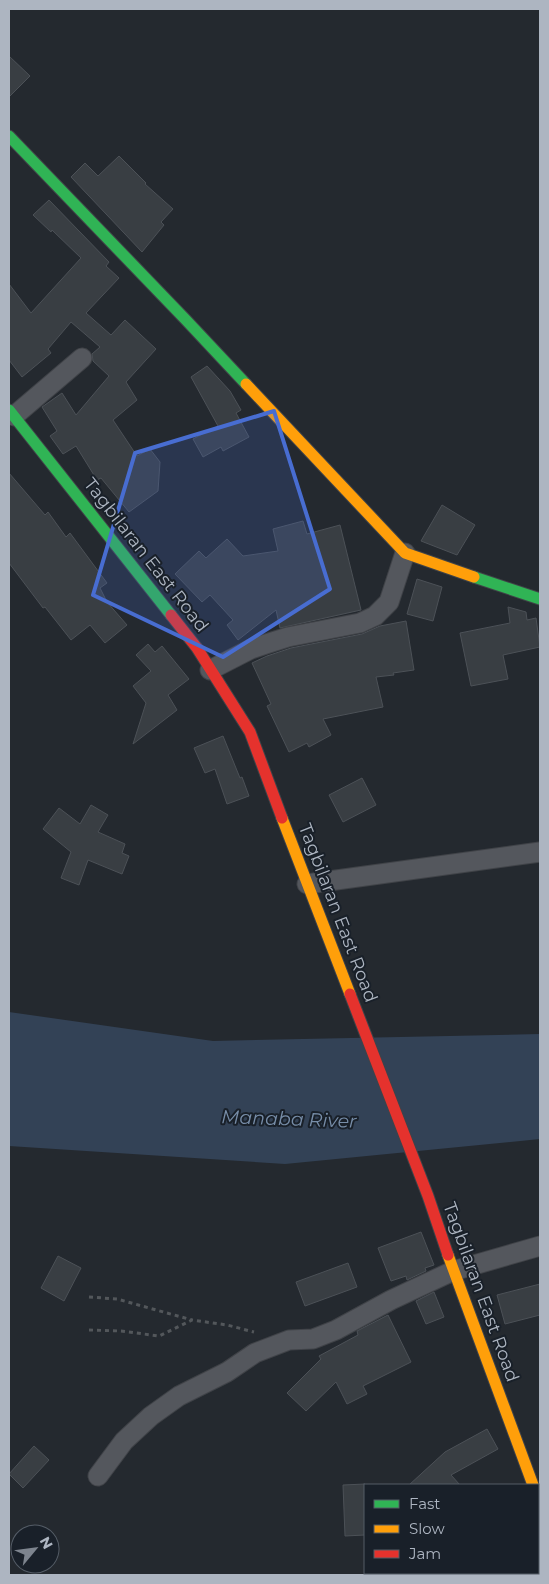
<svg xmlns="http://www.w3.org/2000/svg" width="549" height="1584" font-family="Montserrat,sans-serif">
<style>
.water{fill:#334256}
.building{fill:#393e43;stroke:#4c5157}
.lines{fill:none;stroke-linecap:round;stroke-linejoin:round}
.street-casing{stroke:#404348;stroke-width:21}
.fast-casing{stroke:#404348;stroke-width:13}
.slow-casing{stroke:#404348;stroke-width:13}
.jam-casing{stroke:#404348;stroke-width:13}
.path{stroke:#53575b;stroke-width:3;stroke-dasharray:4 4;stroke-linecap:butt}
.street{stroke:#54575d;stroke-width:19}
.fast{stroke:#30b455;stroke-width:11}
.slow{stroke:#ff9f0a;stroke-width:11}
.jam{stroke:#e5322d;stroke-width:11}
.marked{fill:#486dd1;fill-opacity:0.2;stroke:#486dd1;stroke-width:4;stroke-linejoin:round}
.labels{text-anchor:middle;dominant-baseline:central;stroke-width:4;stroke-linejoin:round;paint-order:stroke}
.street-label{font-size:18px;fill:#adb5c1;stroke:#192029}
.water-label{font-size:19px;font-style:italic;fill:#778da8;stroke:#192029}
</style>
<rect width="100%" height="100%" fill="#24292f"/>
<polygon class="water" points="9,1012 213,1041 540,1034 540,1139 285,1164 9,1146"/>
<g class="building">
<polygon points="9,56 30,76 9,97"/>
<polygon points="119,156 146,183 145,184 173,209 161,222 164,225 142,252 71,177 85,163 98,176"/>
<polygon points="49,200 109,262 106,266 119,278 86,313 111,335 125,320 156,349 126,382 137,400 113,420 137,456 150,449 160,462 158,491 129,512 101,478 97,480 76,446 63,454 50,436 57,431 42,407 62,393 76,415 109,376 93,361 92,354 100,347 71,322 48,349 51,353 22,377 9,360 9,284 31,313 81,258 52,230 51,232 33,215"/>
<polygon points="207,366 230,391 241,410 236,413 249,437 223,451 221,447 203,457 193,439 218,426 191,377"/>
<polygon points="9,473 45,515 48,512 66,537 70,533 107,583 100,588 107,602 127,625 105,643 90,625 71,640 45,607 43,608 9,563"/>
<polygon points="442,505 475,525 457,555 421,541"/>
<polygon points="303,521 307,534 340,525 361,610 280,628 276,610 238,640 227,625 233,620 210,595 202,602 175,574 199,551 206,558 227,539 243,556 278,551 273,529"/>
<polygon points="417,579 442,587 433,621 407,614"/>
<polygon points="508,607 526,612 527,620 536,618 540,647 503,655 508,679 471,686 460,633 510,623"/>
<polygon points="406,621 414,670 393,673 394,675 376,677 383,707 323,719 331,735 309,747 307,743 289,752 267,706 271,704 252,663 267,656 291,648 362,634 380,626"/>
<polygon points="148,644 155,652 162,646 189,679 168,695 177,710 133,744 146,703 133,686 151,671 136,655"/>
<polygon points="223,736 240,778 242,777 249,796 227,804 215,769 205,773 194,748"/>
<polygon points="362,778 376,805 343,822 329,795"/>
<polygon points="91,805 108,815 98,832 125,844 122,853 129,856 122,874 88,860 79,885 61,878 71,852 43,829 59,808 80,824"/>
<polygon points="421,1232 434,1265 425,1268 426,1271 407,1280 406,1276 391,1281 378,1248"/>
<polygon points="58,1256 81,1268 64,1301 41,1288"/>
<polygon points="348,1263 357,1287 305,1306 296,1282"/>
<polygon points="540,1284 540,1315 505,1324 497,1295"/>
<polygon points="434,1292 444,1317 426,1324 416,1301"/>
<polygon points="388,1315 411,1362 363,1386 367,1394 347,1404 336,1382 306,1411 287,1393 321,1359 319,1356 358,1335 357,1331"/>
<polygon points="487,1429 498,1449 451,1475 460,1485 409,1485 445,1452"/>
<polygon points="34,1446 49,1460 23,1488 9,1474"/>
<polygon points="365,1484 365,1535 345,1536 343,1485"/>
</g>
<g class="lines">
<g class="street-casing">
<g id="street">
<polyline points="14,416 82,358"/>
<polyline points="210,670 251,649 266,644 288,637 360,623 375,616 389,602 405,553"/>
<polyline points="307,884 540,852"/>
<polyline points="98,1476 124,1441 151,1416 179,1396 227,1372 255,1353 289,1340 313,1339 336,1330 391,1300 453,1271 540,1246"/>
</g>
</g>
<g class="fast-casing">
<g id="fast">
<polyline points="9,136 186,320 246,384"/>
<polyline points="9,410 171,615"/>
<polyline points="474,577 540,599"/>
</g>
</g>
<g class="slow-casing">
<g id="slow">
<polyline points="246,384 405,553 474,577"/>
<polyline points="282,818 350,994"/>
<polyline points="448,1255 533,1485"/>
</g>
</g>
<g class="jam-casing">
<g id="jam">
<polyline points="171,615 197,648 250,732 282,818"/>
<polyline points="350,994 428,1196 448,1255"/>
</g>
</g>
<g class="path">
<polyline points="89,1297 117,1299 192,1320"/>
<polyline points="89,1330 121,1331 159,1336 192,1320 227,1325 254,1332"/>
</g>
<use href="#street" class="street"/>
<use href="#fast" class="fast"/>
<use href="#slow" class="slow"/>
<use href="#jam" class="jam"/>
</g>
<path class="marked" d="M274 411 330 589 223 657 93 595 135 453Z"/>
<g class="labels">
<g class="street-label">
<text transform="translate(146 555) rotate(52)">Tagbilaran East Road</text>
<text transform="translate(338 913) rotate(69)">Tagbilaran East Road</text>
<text transform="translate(481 1292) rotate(70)">Tagbilaran East Road</text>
</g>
<g class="water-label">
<text transform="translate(289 1119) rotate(2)">Manaba River</text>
</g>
</g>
<rect width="549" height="1584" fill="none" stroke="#adb5c1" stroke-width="20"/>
<rect x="364" y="1484" width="175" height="90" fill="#192029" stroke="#545c66"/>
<rect x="374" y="1500" width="25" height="8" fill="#30b455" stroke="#545c66"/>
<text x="409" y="1509" font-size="15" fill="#adb5c1">Fast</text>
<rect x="374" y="1525" width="25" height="8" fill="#ff9f0a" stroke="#545c66"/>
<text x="409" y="1534" font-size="15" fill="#adb5c1">Slow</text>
<rect x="374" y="1550" width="25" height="8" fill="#e5322d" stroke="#545c66"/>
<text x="409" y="1559" font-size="15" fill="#adb5c1">Jam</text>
<g transform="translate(35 1549) rotate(61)"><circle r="24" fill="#192029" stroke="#545c66"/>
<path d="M0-4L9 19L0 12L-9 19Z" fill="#7d848e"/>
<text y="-8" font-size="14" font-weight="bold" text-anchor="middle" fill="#adb5c1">N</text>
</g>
</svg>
